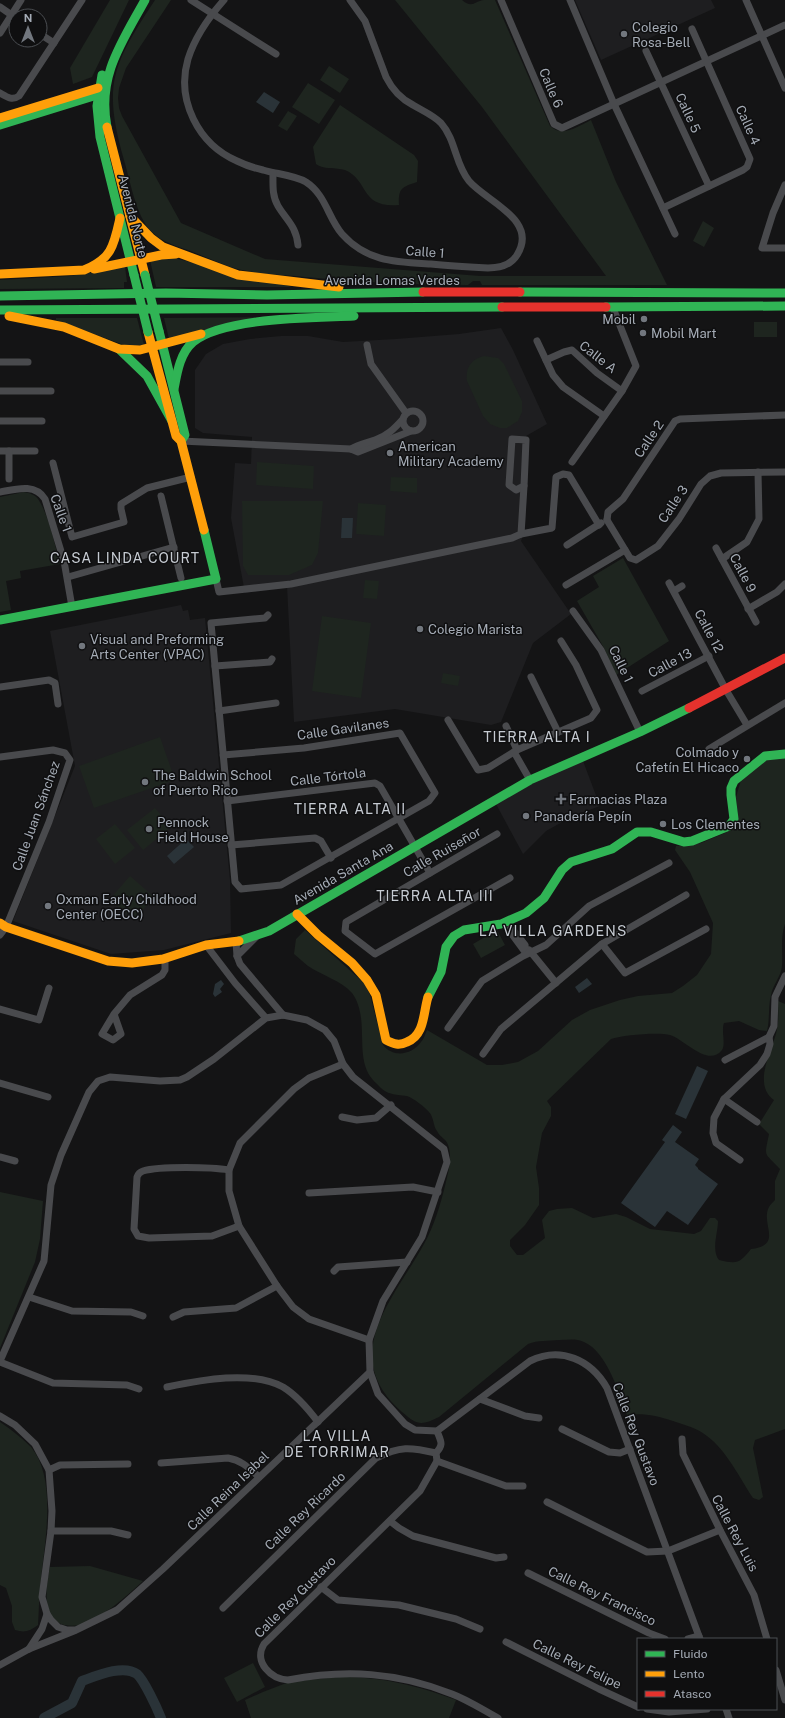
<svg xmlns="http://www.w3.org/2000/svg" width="785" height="1718" font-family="'Public Sans',sans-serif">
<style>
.built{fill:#1e1e20}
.green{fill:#1e251f}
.water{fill:#2a3338}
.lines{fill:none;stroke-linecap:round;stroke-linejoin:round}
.river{stroke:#2a3338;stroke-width:10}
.street{stroke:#494a4d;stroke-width:7}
.fast{stroke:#30b455;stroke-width:9}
.slow{stroke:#ff9f0a;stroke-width:9}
.jam{stroke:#e5322d;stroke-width:9}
.fast-bridge{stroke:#30b455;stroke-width:9}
.poi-dot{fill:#72777e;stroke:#0f0f10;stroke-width:1.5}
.labels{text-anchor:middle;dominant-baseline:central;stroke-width:3;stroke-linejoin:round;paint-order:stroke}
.poi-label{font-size:13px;fill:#a5acb6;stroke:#0f0f10;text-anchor:start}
.street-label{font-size:13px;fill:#a5acb6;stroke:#0f0f10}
.neighbourhood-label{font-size:14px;letter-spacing:1px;fill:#c6cbd2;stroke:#0f0f10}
</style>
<rect width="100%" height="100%" fill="#141415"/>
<g class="built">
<polygon points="575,0 711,0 715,8 601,60"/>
<polygon points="501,328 513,350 547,424 526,436 529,444 525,530 521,541 571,614 533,643 501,722 491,725 395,709 294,722 287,586 245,593 231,518 235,463 251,464 252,437 203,433 195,428 195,370 206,354 223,344 250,339 281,336 308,336 343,342 396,339 459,334"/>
<polygon points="181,605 183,611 188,610 190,620 205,618 230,880 231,933 164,950 111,954 13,921 75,766 50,631"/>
<polygon points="583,761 600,806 573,816 546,831 523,854 496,804 539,780"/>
</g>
<g class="green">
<polygon points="110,0 129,0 92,77 73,84 70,68"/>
<path d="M155 0H171L126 68 119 88 118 98 119 108 122 116 181 223 265 259 480 276H606L482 107 395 0H462C472 9 475 1 484 0 487 0 491 0 495 0L550 126C562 138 579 126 591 120L616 182 667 285H482L480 281H473L468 285C413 285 359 282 305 277 286 275 266 275 247 271 229 268 211 259 193 252 178 246 162 243 151 231 136 216 130 180 124 160 102 84 113 64 155 0Z"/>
<polygon points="329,66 349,79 340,93 320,80"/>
<polygon points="308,83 335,100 319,124 292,107"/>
<path d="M340 105 414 155 418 161 417 182C402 187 398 188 399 205 359 208 370 181 345 170 336 167 323 170 316 164L313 147Z"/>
<polygon points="288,111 297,116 287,131 278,126"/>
<polygon points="703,221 714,228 704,247 693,241"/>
<polygon points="170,257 292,287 156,287 150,260"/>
<polygon points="125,267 127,282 124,282 124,288 0,289 0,280 70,276"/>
<polygon points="274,317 169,339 164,318"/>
<polygon points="56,318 137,318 144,345 124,345 56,320"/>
<rect x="754" y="322" width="23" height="15"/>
<path d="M484 356 498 358 504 364 522 401V412L518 421 507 428H500L490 424 483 416 467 381C465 368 471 359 484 356Z"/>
<polygon points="257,462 314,466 313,489 256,485"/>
<polygon points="391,477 417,478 417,493 390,491"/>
<path d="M24 492C30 493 35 495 38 499 49 515 55 546 60 564L20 571 21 578 6 581 11 610 0 612V497Z"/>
<polygon points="242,501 323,501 318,553 312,565 289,575 248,575 243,566"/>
<polygon points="358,503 386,505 384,536 356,534"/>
<polygon points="623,558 669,641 616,675 604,648 577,601 599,587 593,576"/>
<polygon points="365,580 379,581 377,599 363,598"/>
<polygon points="322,616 371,623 361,698 312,691"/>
<polygon points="443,673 460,676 458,686 441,683"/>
<polygon points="160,737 175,780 94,808 79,766"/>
<path d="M785 757V924C780 938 783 951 782 966 781 977 773 984 771 995 768 1007 770 1019 767 1031L759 1030 739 1021 724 1023C721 1031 726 1044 722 1050 708 1068 684 1039 670 1035 658 1032 623 1035 611 1039L547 1101 551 1107V1116L542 1133 536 1167 539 1188V1205L525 1225 510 1240V1246L517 1255H523L545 1238 542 1220 549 1211 557 1209 572 1208 593 1218 616 1214 626 1217 650 1229 694 1234 701 1231 710 1218H715L718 1221C718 1233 711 1250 719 1260 737 1264 739 1264 751 1249 784 1245 760 1224 769 1207 770 1205 773 1202 775 1200V1181L780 1169C764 1151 764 1159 769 1134L759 1124 774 1100C751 1084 774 1048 777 1029 779 1020 778 1010 778 1001L785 1004V1429L755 1440 753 1448 763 1497 759 1500 753 1498C739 1477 727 1451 707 1436 697 1428 685 1425 673 1421 657 1416 644 1413 627 1415 619 1393 607 1352 584 1342 576 1338 567 1340 559 1340 548 1341 538 1340 528 1344L439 1417C421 1426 417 1425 402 1412 337 1355 394 1299 424 1244 434 1226 440 1206 445 1186 448 1173 452 1161 449 1148 447 1138 440 1138 437 1131 433 1126 434 1117 429 1112 425 1107 413 1098 407 1096 401 1095 395 1095 389 1093 384 1092 377 1084 373 1080 353 1058 371 1019 352 993 342 981 321 975 308 966 303 962 299 958 294 954L296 939 305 930 365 984 370 995 383 1045C393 1058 412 1055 421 1042 424 1039 425 1034 427 1030L487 1065H502L518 1062 538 1051 572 1020 590 1010 620 1000 638 996 672 993 683 986 697 975 711 954 713 923 690 872 675 850 676 846 701 843 725 833 733 827 737 823 738 818 736 797 741 780 766 759Z"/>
<polygon points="155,808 171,827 143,850 127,830"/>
<polygon points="115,824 135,848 115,864 96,839"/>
<polygon points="130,876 154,897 134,920 110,899"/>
<polygon points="497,930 505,945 481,958 473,944"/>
<polygon points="0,1192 43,1201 40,1239 35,1262 0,1348"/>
<path d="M0 1422C10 1429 22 1438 31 1447 57 1478 45 1541 41 1579 39 1594 39 1609 38 1625 30 1631 25 1633 15 1630L12 1622V1606L6 1588 0 1585Z"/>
<path d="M90 1566 143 1581C124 1598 104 1617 80 1625 75 1626 69 1626 64 1625 41 1618 46 1585 50 1567Z"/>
<polygon points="253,1663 265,1687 237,1702 224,1678"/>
<path d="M339 1677C383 1677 415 1685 456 1700L449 1718H251L245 1700 263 1692 289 1682Z"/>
</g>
<g class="water">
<polygon points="264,92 280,102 273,113 256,102"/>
<polygon points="342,518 353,518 352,538 341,538"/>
<polygon points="186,839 194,847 174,864 167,856"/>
<polygon points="587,978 592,984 579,993 575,987"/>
<polygon points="221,980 224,984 220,989 222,992 215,997 213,994 215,984"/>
<polygon points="697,1066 708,1071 686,1119 675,1114"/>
<polygon points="673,1125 682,1132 675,1142 699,1159 695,1165 698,1168 698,1169 718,1184 688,1225 667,1211 655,1227 621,1203 665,1142 662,1140"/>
</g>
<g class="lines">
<path class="river" d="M44 1718 72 1703 82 1681C96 1676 123 1664 137 1674 144 1680 157 1708 161 1718"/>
<g class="street">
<polyline points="191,0 276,54"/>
<path d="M224 0C209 17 195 37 188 59 176 100 198 144 237 161 245 165 254 168 263 170 276 174 294 175 306 182 326 195 328 218 342 234 367 262 396 262 431 264 450 266 469 267 488 268 499 268 511 265 517 255 539 220 487 202 469 181 455 164 456 140 441 123 433 115 423 111 413 105 401 99 392 89 386 77L365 21 350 0"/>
<polyline points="501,0 554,124 562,128 785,25"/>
<polyline points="570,0 614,104 675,234"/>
<polyline points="746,0 785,88"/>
<polyline points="0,7 16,18"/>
<polyline points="0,33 21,0"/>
<polyline points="40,34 54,43"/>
<polyline points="646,51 709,186"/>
<path d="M0 93C7 97 12 101 19 96L82 0"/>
<path d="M273 173C273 185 272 196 278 206 287 221 296 226 298 245"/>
<polyline points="785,185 773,213 762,248 785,248"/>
<polyline points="663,208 743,170 747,167 750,159 692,29"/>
<polyline points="537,341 553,375 563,387 604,416"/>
<polyline points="367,345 371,364 406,413"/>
<polyline points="546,360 564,352 572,350 597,373 622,391"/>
<polyline points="0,362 28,362"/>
<polyline points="0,391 51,391"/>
<circle cx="413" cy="421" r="10"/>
<polyline points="0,421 42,421"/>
<polygon points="512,439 526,440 524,486 516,490 509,485"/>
<polyline points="181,441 351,449 358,452 411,431"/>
<path d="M351 449C358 444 367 443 375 440 387 436 394 429 403 419"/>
<polyline points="0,451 35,451"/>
<polyline points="572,462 622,391 636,366 613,308"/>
<polyline points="53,463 72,537 124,522 121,509 121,504 147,488 191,477"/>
<polyline points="9,479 9,451"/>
<path d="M0 492C16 489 35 483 45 499L64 561 72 607"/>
<polyline points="161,496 181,578"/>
<polyline points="607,520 630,558 636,560 658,546 679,519 701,484 710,476 721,473 785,472"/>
<polyline points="607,520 608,512 623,499 675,421 680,419 785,415"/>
<polyline points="521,534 552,528 556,477 563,474 569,475 599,525"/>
<polyline points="567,545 601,523"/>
<polyline points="716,548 756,622"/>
<polyline points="722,559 747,542 759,519 758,472"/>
<polyline points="68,577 174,547"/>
<polyline points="216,579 219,592 291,584 512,538 521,534 524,486"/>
<polyline points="669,583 726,690 747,725"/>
<polyline points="566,585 625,550"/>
<polyline points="674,591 682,586"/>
<polyline points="748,609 777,592 785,584"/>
<polyline points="573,611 601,650 640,732"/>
<polyline points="215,666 270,662 272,659"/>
<polyline points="531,677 558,732"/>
<polyline points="0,687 49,680 55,683 58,704"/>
<polyline points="642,691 709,656"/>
<polyline points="219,711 276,703"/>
<polyline points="448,720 478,770 488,768 517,750 591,718 597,710 576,665 561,641"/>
<polyline points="506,726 517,750"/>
<polyline points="709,749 785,703"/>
<polyline points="514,752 530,780"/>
<polyline points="223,755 304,748 400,733 435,793 429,801 281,885 241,889 235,882 211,623 265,618 268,615"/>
<polyline points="0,757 53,750 65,753 70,760 49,822 6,927 0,935"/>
<polyline points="227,801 375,783 380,786 430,873"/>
<polyline points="497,834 346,922 345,931 375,954 510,878"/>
<polyline points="231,845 315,838 321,841 331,858"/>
<polyline points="236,942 237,956 240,964 283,1015"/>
<polyline points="602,944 625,973 706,929"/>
<polyline points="206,945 235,983 266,1018"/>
<polyline points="525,945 514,931 510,929 511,933 525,952 530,951 529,950"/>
<polyline points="530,951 556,983"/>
<polyline points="237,956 258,935"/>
<polyline points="0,1009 39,1020 49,988"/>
<polyline points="114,1014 121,1034 113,1040 102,1034 114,1014 130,995 162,975 165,970 165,958"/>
<polyline points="448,1028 482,981 523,956 546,945 589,906 669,863"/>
<polyline points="483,1054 501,1029 602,944 686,895"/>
<polyline points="725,1060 769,1037"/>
<polyline points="343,1064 309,1078 294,1089 240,1143 229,1170 229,1191 239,1226 277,1286 293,1307 309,1319 369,1340"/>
<polyline points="0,1083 48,1097"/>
<polyline points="724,1099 757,1122"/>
<polyline points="342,1117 357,1120 376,1118 391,1105"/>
<polyline points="0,1157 15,1161"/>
<polyline points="740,1160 716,1143 713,1133 714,1118 724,1099 760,1065 767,1054 770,1044 769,1037 774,1026 775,997 785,976"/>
<path d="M229 1170C212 1167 159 1166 143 1171 140 1172 138 1174 137 1177L134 1229 138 1236 149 1238 212 1236 239 1226"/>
<polyline points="309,1193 413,1187 438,1192"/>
<polyline points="334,1271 338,1267 407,1262"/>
<polyline points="29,1297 72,1311 131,1312 143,1316"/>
<polyline points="173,1317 184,1312 236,1308 277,1286"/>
<polyline points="0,1361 44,1261 51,1185 61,1155 89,1092 98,1081 110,1077 160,1081 180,1080 187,1077 214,1059 266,1018 283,1015 307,1020 325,1030 334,1041 343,1064 353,1077 444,1149 447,1162 422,1237 383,1301 369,1340 370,1372 163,1569 117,1610 76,1630 67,1630 58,1627 51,1620 47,1614 42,1597 51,1531 52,1511 49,1470 35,1444 15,1425 0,1416"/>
<polyline points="0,1362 53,1383 127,1385 139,1389"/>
<path d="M370 1372 378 1394 405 1424 415 1430 437 1431 530 1361C561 1346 591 1360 607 1388L700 1639"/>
<path d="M167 1387C201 1380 251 1370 283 1387 296 1395 309 1410 318 1422"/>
<polyline points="480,1399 525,1416 539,1418"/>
<polyline points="562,1429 609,1452 620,1453 630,1449"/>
<path d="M437 1431C441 1442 444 1444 436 1453L437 1461 420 1491 264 1644C253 1662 271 1679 288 1680 346 1669 397 1672 452 1694 468 1700 483 1710 498 1718"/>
<polyline points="682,1439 683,1454 720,1530 754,1595 767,1639"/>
<polyline points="437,1461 506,1486 523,1486"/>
<path d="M161 1463 228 1458C241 1460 249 1468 259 1477"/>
<polyline points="49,1470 60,1465 128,1464"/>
<polyline points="547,1502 647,1552 668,1551 720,1530"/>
<polyline points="390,1521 399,1528 413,1536 496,1558 504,1557"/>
<polyline points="51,1531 111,1531 128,1535"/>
<polyline points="528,1573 649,1633 665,1639"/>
<polyline points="321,1587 338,1600 399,1605 456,1619 480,1629"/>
<path d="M223 1608 376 1458C400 1446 410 1447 436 1453"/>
<polyline points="688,1639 699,1636"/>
<polyline points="506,1642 599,1689 638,1707"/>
<polyline points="29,1649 42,1629 47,1614"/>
<polyline points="0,1665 29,1649 74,1631"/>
<polyline points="776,1670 785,1700"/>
<polyline points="647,1709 669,1712 707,1709"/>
<polyline points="726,1709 729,1718"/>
</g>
<g class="fast">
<polyline points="102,75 97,106 100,137 134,275"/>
<polyline points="0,125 97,95"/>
<path d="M107 127C97 76 122 42 145 0"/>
<polyline points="520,292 785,293"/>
<polyline points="0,296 166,293 267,295 423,292"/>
<polyline points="606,307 785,306"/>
<polyline points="0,310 502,307"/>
<polyline points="159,331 185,435 181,441"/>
<polyline points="119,349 147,376 172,421"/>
<path d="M174 389C177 373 180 353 193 342 224 317 314 318 354 316"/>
<polyline points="0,620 216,579 204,530"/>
<polyline points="239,941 269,931 530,780 640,732 689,708"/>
<polyline points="428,997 441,972 446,947 454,936 464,930 501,924 526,913 544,898 562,870 571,862 612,849 637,832 651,832 684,842 692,841 729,826 734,819 731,795 731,788 734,781 765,756 785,754"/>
</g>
<g class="slow">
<polyline points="0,118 98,88"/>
<polyline points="107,127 145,275"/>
<polyline points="130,216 151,238 163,247 238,275 339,287"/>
<polyline points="94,269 161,255 176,254"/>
<path d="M0 274 84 270C112 259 114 245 120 218"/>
<polyline points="9,316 64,327 119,349 140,350 201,334"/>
<polyline points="148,332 176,436 181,441 204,530"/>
<path d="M297 914 318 935 352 963 367 980 376 995 386 1040C394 1044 399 1046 407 1042 425 1035 423 1013 428 997"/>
<polyline points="0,923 6,927 108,961 132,963 163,959 206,945 239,941"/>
</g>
<g class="jam">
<polyline points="423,292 520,292"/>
<polyline points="502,307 606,307"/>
<polyline points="689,708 785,658"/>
</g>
<g class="fast-bridge">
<polyline points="134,275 148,332"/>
<polyline points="145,275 159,331"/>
</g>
</g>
<g class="poi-dot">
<circle cx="624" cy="34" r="4"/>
<circle cx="644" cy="319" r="4"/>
<circle cx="643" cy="333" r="4"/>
<circle cx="390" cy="453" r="4"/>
<circle cx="420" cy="629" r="4"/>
<circle cx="82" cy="646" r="4"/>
<circle cx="747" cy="759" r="4"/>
<circle cx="145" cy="782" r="4"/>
<path d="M559 793h4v4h4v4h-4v4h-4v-4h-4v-4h4z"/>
<circle cx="526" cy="816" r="4"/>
<circle cx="663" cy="824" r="4"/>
<circle cx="149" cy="829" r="4"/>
<circle cx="48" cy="906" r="4"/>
</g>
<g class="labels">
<g class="poi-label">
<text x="632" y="27">Colegio<tspan x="632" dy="15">Rosa-Bell</tspan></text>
<text x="636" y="319" text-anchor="end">Mobil</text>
<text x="651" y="333">Mobil Mart</text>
<text x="398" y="446">American<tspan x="398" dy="15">Military Academy</tspan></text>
<text x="428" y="629">Colegio Marista</text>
<text x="90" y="639">Visual and Preforming<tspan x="90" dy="15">Arts Center (VPAC)</tspan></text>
<text x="739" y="752" text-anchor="end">Colmado y<tspan x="739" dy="15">Cafetín El Hicaco</tspan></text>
<text x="153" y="775">The Baldwin School<tspan x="153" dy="15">of Puerto Rico</tspan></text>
<text x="569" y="799">Farmacias Plaza</text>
<text x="534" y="816">Panadería Pepín</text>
<text x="157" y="822">Pennock<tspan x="157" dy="15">Field House</tspan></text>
<text x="671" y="824">Los Clementes</text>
<text x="56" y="899">Oxman Early Childhood<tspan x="56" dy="15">Center (OECC)</tspan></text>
</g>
<g class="street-label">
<text transform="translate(551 88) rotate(67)">Calle 6</text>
<text transform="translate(688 113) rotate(65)">Calle 5</text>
<text transform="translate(748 125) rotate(66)">Calle 4</text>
<text transform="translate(133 216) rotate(76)">Avenida Norte</text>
<text transform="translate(425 252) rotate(4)">Calle 1</text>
<text x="392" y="280">Avenida Lomas Verdes</text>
<text transform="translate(598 357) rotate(38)">Calle A</text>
<text transform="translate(649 439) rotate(-56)">Calle 2</text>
<text transform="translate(673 504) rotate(-56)">Calle 3</text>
<text transform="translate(61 513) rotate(70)">Calle 1</text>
<text transform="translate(743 573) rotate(62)">Calle 9</text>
<text transform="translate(709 631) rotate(62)">Calle 12</text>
<text transform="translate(670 663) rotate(-28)">Calle 13</text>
<text transform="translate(621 664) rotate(64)">Calle 1</text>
<text transform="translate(343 729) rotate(-8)">Calle Gavilanes</text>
<text transform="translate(328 777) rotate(-7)">Calle Tórtola</text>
<text transform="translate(36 816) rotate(-70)">Calle Juan Sánchez</text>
<text transform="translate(442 852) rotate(-30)">Calle Ruiseñor</text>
<text transform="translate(343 873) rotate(-30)">Avenida Santa Ana</text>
<text transform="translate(636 1434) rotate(69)">Calle Rey Gustavo</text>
<text transform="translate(228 1491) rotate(-44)">Calle Reina Isabel</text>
<text transform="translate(305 1511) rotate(-44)">Calle Rey Ricardo</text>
<text transform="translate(735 1533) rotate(62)">Calle Rey Luis</text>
<text transform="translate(602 1596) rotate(26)">Calle Rey Francisco</text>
<text transform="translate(295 1597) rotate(-45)">Calle Rey Gustavo</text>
<text transform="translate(577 1664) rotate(26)">Calle Rey Felipe</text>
</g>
<g class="neighbourhood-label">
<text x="125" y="558">CASA LINDA COURT</text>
<text x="537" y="737">TIERRA ALTA I</text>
<text x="350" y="809">TIERRA ALTA II</text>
<text x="435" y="896">TIERRA ALTA III</text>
<text x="553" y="931">LA VILLA GARDENS</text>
<text x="337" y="1436">LA VILLA<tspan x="337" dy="16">DE TORRIMAR</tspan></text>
</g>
</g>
<rect x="637" y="1638" width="140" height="72" fill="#0f0f10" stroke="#4b4e52"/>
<rect x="645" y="1651" width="20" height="6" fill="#30b455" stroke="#4b4e52"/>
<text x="673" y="1658" font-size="12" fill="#a5acb6">Fluido</text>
<rect x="645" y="1671" width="20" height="6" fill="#ff9f0a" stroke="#4b4e52"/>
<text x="673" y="1678" font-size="12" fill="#a5acb6">Lento</text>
<rect x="645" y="1691" width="20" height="6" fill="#e5322d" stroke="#4b4e52"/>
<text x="673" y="1698" font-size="12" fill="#a5acb6">Atasco</text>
<g transform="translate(28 28)"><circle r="19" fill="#0f0f10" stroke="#4b4e52"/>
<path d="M0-3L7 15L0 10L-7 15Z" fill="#72777e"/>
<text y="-6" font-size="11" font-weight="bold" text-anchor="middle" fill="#a5acb6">N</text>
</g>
</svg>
